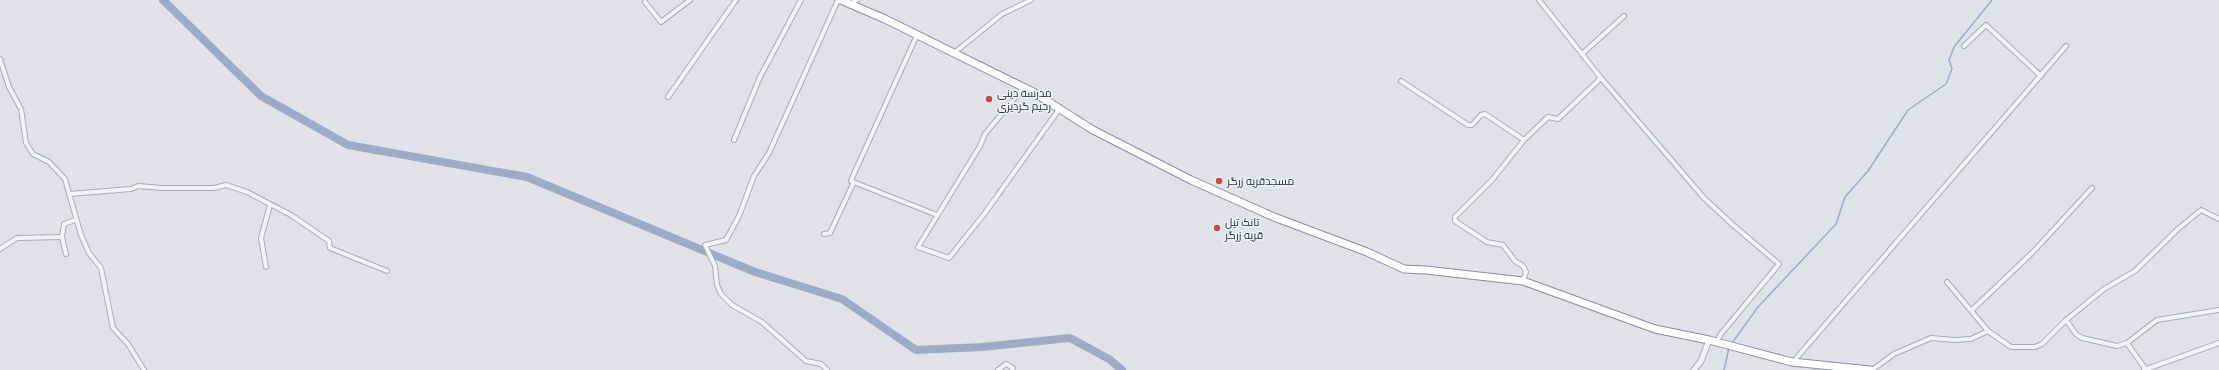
<svg xmlns="http://www.w3.org/2000/svg" width="2219" height="370" font-family="'Titillium Web',Cairo,sans-serif">
<style>
.lines{fill:none;stroke-linecap:round;stroke-linejoin:round}
.stream{stroke:#9dabc6;stroke-width:1.5}
.river{stroke:#9dabc6;stroke-width:8}
.minor-casing{stroke:#a9acb5;stroke-width:6}
.tertiary-casing{stroke:#a9acb5;stroke-width:7}
.trunk-casing{stroke:#888d9e;stroke-width:9}
.minor{stroke:#f2f3f6;stroke-width:4}
.tertiary{stroke:#f2f3f6;stroke-width:5}
.trunk{stroke:#fff;stroke-width:7}
.poi-dot{fill:#c64c4c;stroke:#eff1f6;stroke-width:1.5}
.labels{text-anchor:middle;dominant-baseline:central;stroke-width:3;stroke-linejoin:round;paint-order:stroke}
.poi-label{font-size:11px;fill:#292e3e;stroke:#eff1f6;text-anchor:start}
</style>
<rect width="100%" height="100%" fill="#e0e2e8"/>
<g class="lines">
<g class="stream">
<polyline points="1732,343 1758,307 1836,224 1845,197 1868,171 1908,110 1946,84 1952,69 1949,60 1954,47 1992,0"/>
<polyline points="1724,370 1729,348"/>
</g>
<polyline class="river" points="163,0 261,96 348,145 527,177 755,272 842,299 916,350 982,347 1070,338 1109,359 1122,370"/>
<g class="minor-casing">
<g id="minor">
<polyline points="1539,0 1601,78 1704,198 1733,225 1779,264 1720,335 1717,342"/>
<polyline points="645,2 661,22 690,0"/>
<polyline points="850,4 857,0"/>
<polyline points="1964,46 1986,25 2041,76"/>
<polyline points="954,53 1002,14 1031,0"/>
<polyline points="1582,54 1624,16"/>
<polyline points="0,59 9,87 21,109 26,143 33,154 49,162 65,179 81,235 89,253 101,268 113,328 128,344 144,370"/>
<polyline points="1401,81 1468,125 1472,125 1481,115 1485,114 1524,140"/>
<polyline points="1024,87 985,134 980,146 918,247 949,258 985,213 1060,108"/>
<polyline points="668,97 736,0"/>
<polyline points="734,140 760,77 801,0"/>
<polyline points="851,181 937,215"/>
<polyline points="69,194 131,189 138,186 162,188 214,188 226,185 247,192 291,215 329,241 330,248 387,271"/>
<polyline points="824,234 830,233 853,184 852,178 917,35"/>
<polyline points="0,249 17,238 62,237"/>
<polyline points="66,254 62,237 64,224 75,220"/>
<polyline points="266,267 261,238 270,205"/>
<polyline points="1523,281 1526,272 1523,266 1515,261 1503,245 1487,242 1455,221 1455,217 1492,180 1524,140 1548,117 1558,119 1601,78"/>
<polyline points="1947,282 1988,331"/>
<polyline points="1972,310 2033,252 2092,188"/>
<polyline points="2066,320 2076,334 2082,338 2117,346 2127,343 2157,320 2219,310"/>
<polyline points="2127,343 2146,370"/>
<polyline points="1793,362 2066,46"/>
<polyline points="827,370 821,364 806,361 762,322 732,305 721,294 717,285 715,266 705,245 726,240 739,216 754,176 769,153 838,0"/>
<polyline points="998,370 1006,364 1013,368 1012,370"/>
<polyline points="1872,370 1894,354 1931,338 1955,340 1971,339 1988,331 2011,347 2035,347 2042,344 2066,320 2104,289 2135,271 2178,229 2201,210 2219,219"/>
<polyline points="2144,370 2219,343"/>
</g>
</g>
<g class="tertiary-casing">
<polyline id="tertiary" points="1694,370 1701,361 1709,340"/>
</g>
<g class="trunk-casing">
<polyline id="trunk" points="841,0 885,19 1033,92 1093,130 1191,180 1274,217 1367,252 1404,269 1426,270 1523,281 1655,329 1709,340 1792,362 1870,370"/>
</g>
<use href="#minor" class="minor"/>
<use href="#tertiary" class="tertiary"/>
<use href="#trunk" class="trunk"/>
</g>
<g class="poi-dot">
<circle cx="989" cy="99" r="4"/>
<circle cx="1219" cy="181" r="4"/>
<circle cx="1217" cy="228" r="4"/>
</g>
<g class="labels">
<g class="poi-label">
<text x="997" y="93">مدرسه دینی<tspan x="997" dy="13">رحیم گردیزی</tspan></text>
<text x="1227" y="181">مسجدقریه زرگر</text>
<text x="1225" y="222">تانک تیل<tspan x="1225" dy="13">قریه زرگر</tspan></text>
</g>
</g>
</svg>
